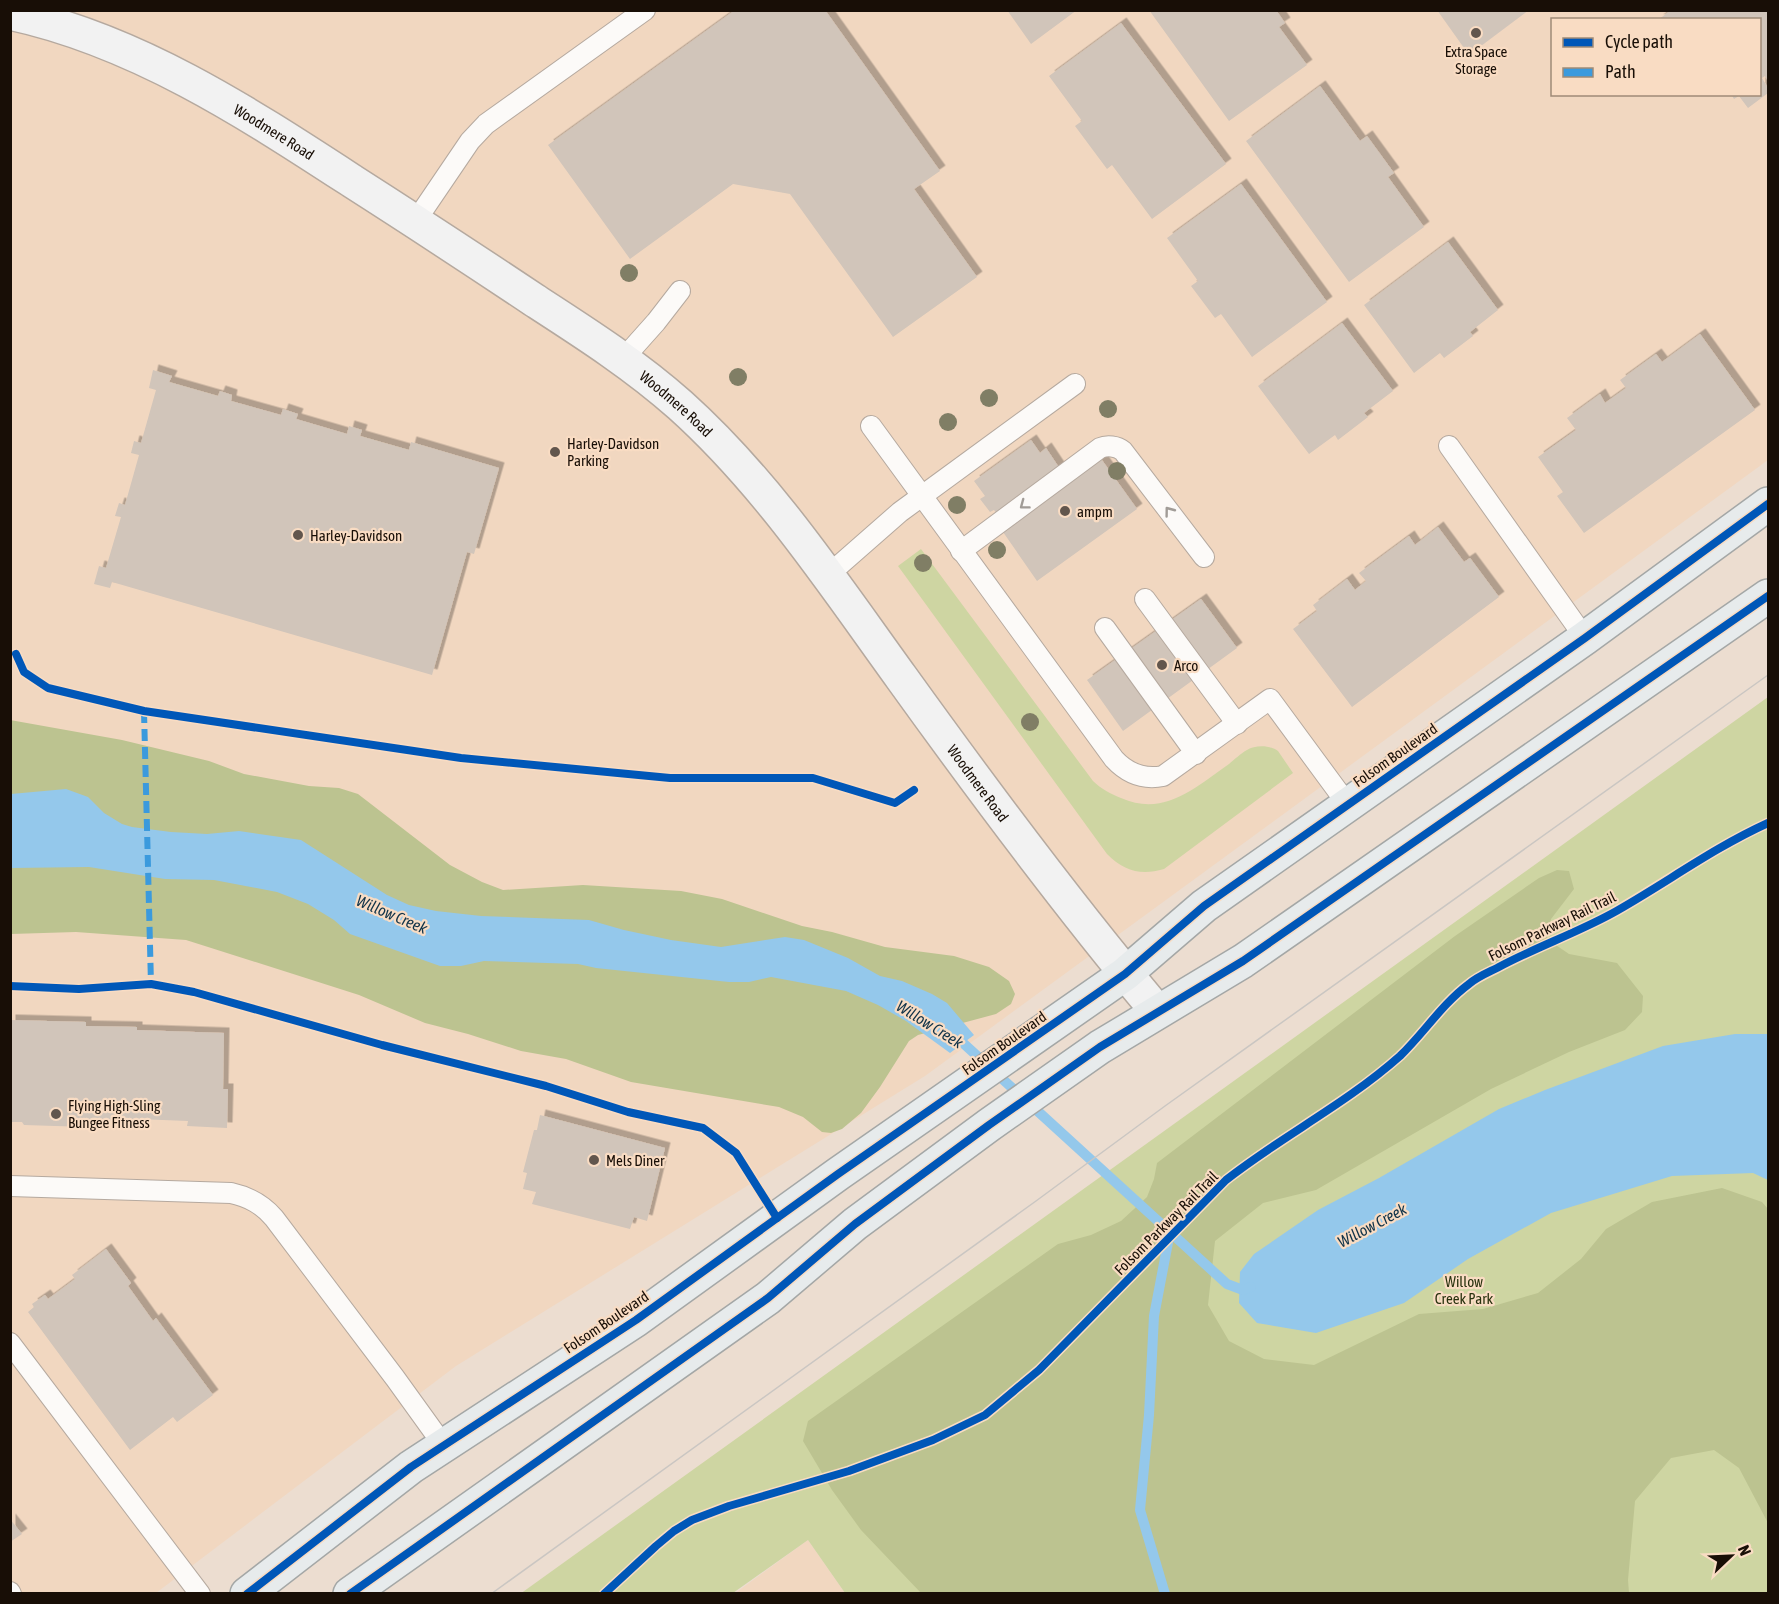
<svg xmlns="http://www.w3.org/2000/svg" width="1779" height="1604" font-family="'Asap Condensed',sans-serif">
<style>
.built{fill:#f1d7c0;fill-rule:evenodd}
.green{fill:#ced5a2}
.forest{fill:#bcc390}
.water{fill:#94c8eb}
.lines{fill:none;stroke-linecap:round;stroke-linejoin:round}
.stream{stroke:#94c8eb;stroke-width:10}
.building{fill:#d1c5ba;filter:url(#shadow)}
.lane-casing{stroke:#b5a99f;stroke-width:22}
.secondary-casing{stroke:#b5a99f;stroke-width:36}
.primary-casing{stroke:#a4a7a6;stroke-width:36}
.lane{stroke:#fcfaf8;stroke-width:20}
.secondary{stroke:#f2f2f2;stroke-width:33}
.primary{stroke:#e7ebec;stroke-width:33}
.tram{stroke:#cac6c2;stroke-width:1.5}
.quiet{stroke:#3b9add;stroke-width:6;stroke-dasharray:12 6;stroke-linecap:butt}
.cycleway-casing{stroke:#f9dcc3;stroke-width:11}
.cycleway{stroke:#0057b8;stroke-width:8}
.tree{fill:#807e65}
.oneway{stroke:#a19c97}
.poi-dot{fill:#62564d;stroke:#f9dcc3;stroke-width:2}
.labels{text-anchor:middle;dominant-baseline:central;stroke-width:4.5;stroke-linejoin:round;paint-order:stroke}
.poi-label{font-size:15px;fill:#180e06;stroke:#f9dcc3;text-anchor:start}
.street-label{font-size:15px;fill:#180e06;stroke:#f9dcc3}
.park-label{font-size:15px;fill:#28310e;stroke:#f9dcc3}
.water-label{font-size:16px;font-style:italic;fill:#0f3248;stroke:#f9dcc3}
</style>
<defs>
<filter id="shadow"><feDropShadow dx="5.5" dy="-5.5" stdDeviation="0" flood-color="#0004"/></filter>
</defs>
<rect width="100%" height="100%" fill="#ecddd0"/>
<g class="built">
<path d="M11 11H1768V460L925 1076 456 1366 156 1593 11 1594ZM1552 20H1760V94H1552Z"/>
<polygon points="808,1540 845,1593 734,1594"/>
</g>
<g class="green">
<path d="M921 549 1093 781C1101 789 1111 794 1121 798 1164 817 1195 788 1229 764 1234 760 1241 753 1247 750 1255 745 1270 745 1278 751L1293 773 1164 869C1141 876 1124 871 1107 854L898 566Z"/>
<polygon points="1768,697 1768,1593 845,1593 808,1540 733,1593 520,1594"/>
</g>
<g class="forest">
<polygon points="10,720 122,740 209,761 244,774 309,786 339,788 358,794 450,865 482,882 503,890 583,885 681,891 722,899 802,926 832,932 885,947 954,956 989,967 1009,981 1015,994 1011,1004 996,1014 918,1035 909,1041 880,1087 861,1113 842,1129 831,1133 822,1132 803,1117 779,1107 631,1082 566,1059 521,1051 468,1034 425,1023 359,995 186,940 76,932 11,934"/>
<polygon points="1557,870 1569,871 1574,889 1551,919 1547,939 1569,954 1617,963 1643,996 1642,1012 1625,1030 1569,1052 1491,1089 1316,1190 1263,1203 1215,1241 1208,1305 1229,1341 1264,1359 1314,1365 1419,1314 1483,1309 1538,1293 1581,1259 1606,1229 1652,1202 1722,1188 1762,1202 1768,1209 1768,1523 1739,1468 1714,1450 1671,1458 1635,1501 1628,1580 1629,1593 921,1593 861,1530 832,1490 803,1441 808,1421 1058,1244 1091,1235 1121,1221 1147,1197 1154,1179 1157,1163 1455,936 1539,878"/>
</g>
<g class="water">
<polygon points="66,789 88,797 104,813 122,824 132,827 171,832 207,834 239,831 301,840 387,895 409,905 436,911 481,916 589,920 624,930 671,940 721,947 785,937 804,940 848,958 880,976 902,981 932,994 947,1003 974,1035 950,1053 906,1021 878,1005 846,991 771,977 749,982 729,982 596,968 578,964 484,961 461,966 440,966 350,934 334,920 308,904 277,892 214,880 165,879 89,867 11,868 11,794"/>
<polygon points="1735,1034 1768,1034 1768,1180 1753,1173 1672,1176 1551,1213 1468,1259 1404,1303 1316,1333 1257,1323 1239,1303 1240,1272 1254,1254 1318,1210 1379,1178 1499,1109 1545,1090 1663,1046"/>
</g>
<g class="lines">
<g class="stream">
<polyline points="952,1037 963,1043 1227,1284 1243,1290 1251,1287"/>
<polyline points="1165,1594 1140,1510 1149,1415 1154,1316 1170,1232"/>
</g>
</g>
<g class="building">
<polygon points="735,10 825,10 940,171 914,189 977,277 893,337 790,194 733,184 630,259 548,145"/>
<polygon points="1007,10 1077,10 1031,44"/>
<polygon points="1149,10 1276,10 1285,23 1279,27 1307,65 1229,121"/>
<polygon points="1437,10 1529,10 1469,55"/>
<polygon points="1671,10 1768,10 1768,81 1765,76 1762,78 1768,88 1768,93 1748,108 1739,96 1734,99 1731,94 1760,94 1760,20 1658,20"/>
<polygon points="1121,23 1226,164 1152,219 1112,165 1107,169 1075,126 1082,121 1049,76"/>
<polygon points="1320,86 1360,141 1367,136 1394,173 1388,177 1424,227 1349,282 1246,141"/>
<polygon points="1241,184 1327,302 1252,357 1221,314 1215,318 1191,286 1198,281 1167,238"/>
<polygon points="1448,242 1498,310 1470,332 1473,336 1444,358 1440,353 1414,373 1364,305"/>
<polygon points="1342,323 1393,391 1364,413 1368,417 1338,440 1335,435 1309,454 1258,386"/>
<polygon points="1700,334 1755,410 1584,533 1557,496 1563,492 1538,457 1576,430 1567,418 1600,394 1605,403 1626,388 1620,380 1656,354 1662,362"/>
<polygon points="153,370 172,376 169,382 218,396 220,391 232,395 231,401 281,415 283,409 298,414 296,419 347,434 349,426 362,430 360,436 409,450 411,442 499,468 474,554 467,552 432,675 112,582 110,588 94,584 99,566 106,568 121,517 115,516 119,503 125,505 139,455 131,453 134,441 141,443 156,390 149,388"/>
<polygon points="1031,440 1040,453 1046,448 1062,472 1094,449 1137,509 1037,581 1003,532 1008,529 994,510 990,512 980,499 985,496 974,481"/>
<polygon points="1438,527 1464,562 1470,558 1499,597 1352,707 1293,629 1317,611 1313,605 1347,579 1355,590 1366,581 1359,573 1409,536 1415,545"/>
<polygon points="1201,599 1237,648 1123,731 1087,680"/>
<polygon points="10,1020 86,1022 86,1026 137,1027 137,1030 224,1033 223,1089 228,1089 227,1128 187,1126 188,1121 137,1119 137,1125 87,1124 87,1127 24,1125 22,1122 10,1122"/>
<polygon points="540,1115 665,1148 647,1221 634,1217 630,1229 532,1204 536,1192 523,1189 527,1173 523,1172 534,1130 537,1130"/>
<polygon points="106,1249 131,1283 128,1286 153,1321 156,1318 213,1395 177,1422 173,1417 130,1450 28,1312 34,1307 32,1304 45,1295 48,1299 75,1279 72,1275"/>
<polygon points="10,1519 22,1534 10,1542"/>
</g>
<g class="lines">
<g class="lane-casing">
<g id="lane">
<polyline points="415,222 470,141 486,124 645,10"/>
<polyline points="623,359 656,322 680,291"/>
<path d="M871 426 1114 759C1127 773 1143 780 1163 776L1270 699 1348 805"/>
<polyline points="1449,446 1585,638"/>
<path d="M961 551 1100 448C1107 445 1117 446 1123 451L1204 557"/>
<polyline points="827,576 900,512 1075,384"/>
<polyline points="1145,599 1237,724"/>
<polyline points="1105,628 1196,754"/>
<path d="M10 1186 231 1193C249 1197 262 1204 274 1218L395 1378 444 1446"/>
<polyline points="10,1343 200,1594"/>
<polyline points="10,1592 11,1594"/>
</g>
</g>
<g class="secondary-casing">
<g id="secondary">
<path id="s1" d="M10 13C136 40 246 112 352 181 413 220 474 260 534 300 585 333 635 365 680 405 767 483 833 583 901 677 983 791 1067 904 1157 1011"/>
</g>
</g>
<g class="primary-casing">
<g id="primary">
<polyline points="247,1594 411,1467 636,1320 838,1174 1125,974 1204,906 1585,638 1768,504"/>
<polyline points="350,1594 768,1298 855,1224 989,1125 1100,1047 1243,961 1768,596"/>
</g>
</g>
<use href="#lane" class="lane"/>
<use href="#secondary" class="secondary"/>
<use href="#primary" class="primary"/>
<polyline class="tram" points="491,1594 1036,1201 1165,1106 1768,675"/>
<polyline class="quiet" points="144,711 151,984"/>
<g class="cycleway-casing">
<g id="cycleway">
<polyline points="16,654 24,672 48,688 144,711 461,758 670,778 813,778 895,803 914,790"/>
<polyline points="10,986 79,989 151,984 194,992 382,1045 546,1086 628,1112 703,1128 736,1153 777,1218"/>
<polyline points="247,1594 411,1467 636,1320 838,1174 1125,974 1204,906 1585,638 1768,504"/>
<polyline points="350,1594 768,1298 855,1224 989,1125 1100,1047 1243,961 1768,596"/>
<path d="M604 1594 656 1546 674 1531 692 1520 729 1506 849 1471 933 1440 985 1415 1039 1370 1226 1180C1282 1136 1346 1104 1400 1056 1424 1033 1442 1004 1469 984 1477 977 1487 973 1497 968 1534 948 1574 934 1611 914 1665 884 1711 849 1768 823"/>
</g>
</g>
<use href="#cycleway" class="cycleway"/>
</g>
<g class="tree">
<circle cx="629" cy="273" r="9"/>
<circle cx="738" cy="377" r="9"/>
<circle cx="989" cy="398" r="9"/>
<circle cx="1108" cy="409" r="9"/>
<circle cx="948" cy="422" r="9"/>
<circle cx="1117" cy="471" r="9"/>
<circle cx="957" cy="505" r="9"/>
<circle cx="997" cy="550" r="9"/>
<circle cx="923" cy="563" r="9"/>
<circle cx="1030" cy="722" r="9"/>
</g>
<defs><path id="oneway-chevron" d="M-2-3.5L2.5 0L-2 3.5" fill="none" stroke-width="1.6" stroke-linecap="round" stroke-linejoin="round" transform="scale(1.5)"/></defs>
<g class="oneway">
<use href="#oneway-chevron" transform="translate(1024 505) rotate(143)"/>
<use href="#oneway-chevron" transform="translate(1169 511) rotate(-127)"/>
</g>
<g class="poi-dot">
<circle cx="1476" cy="33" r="6"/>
<circle cx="555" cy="452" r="6"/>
<circle cx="1065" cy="511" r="6"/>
<circle cx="298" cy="535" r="6"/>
<circle cx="1162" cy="665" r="6"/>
<circle cx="56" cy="1114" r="6"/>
<circle cx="594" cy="1160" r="6"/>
</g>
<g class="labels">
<g class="poi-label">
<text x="1476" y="51" text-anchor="middle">Extra Space<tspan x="1476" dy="17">Storage</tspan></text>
<text x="567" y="443">Harley-Davidson<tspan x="567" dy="17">Parking</tspan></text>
<text x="1077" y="511">ampm</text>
<text x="310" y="535">Harley-Davidson</text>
<text x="1174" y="665">Arco</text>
<text x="68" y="1105">Flying High-Sling<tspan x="68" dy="17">Bungee Fitness</tspan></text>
<text x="606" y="1160">Mels Diner</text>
</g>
<g class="street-label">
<text stroke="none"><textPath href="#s1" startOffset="291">Woodmere Road</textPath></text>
<text stroke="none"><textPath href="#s1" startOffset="777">Woodmere Road</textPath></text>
<text transform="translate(1395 755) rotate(-35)">Folsom Boulevard</text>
<text stroke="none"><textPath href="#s1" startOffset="1263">Woodmere Road</textPath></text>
<text transform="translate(1552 926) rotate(-26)">Folsom Parkway Rail Trail</text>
<text transform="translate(1004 1043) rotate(-35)">Folsom Boulevard</text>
<text transform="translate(1166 1223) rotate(-45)">Folsom Parkway Rail Trail</text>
<text transform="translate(606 1322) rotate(-34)">Folsom Boulevard</text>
</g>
<g class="park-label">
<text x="1464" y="1281">Willow<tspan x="1464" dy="17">Creek Park</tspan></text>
</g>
<g class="water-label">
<text transform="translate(392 914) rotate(23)">Willow Creek</text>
<text transform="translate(930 1024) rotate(32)">Willow Creek</text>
<text transform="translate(1372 1225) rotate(-28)">Willow Creek</text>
</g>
</g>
<rect width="1779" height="1604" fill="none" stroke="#180e06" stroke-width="24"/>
<rect x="1551" y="18" width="210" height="78" fill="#f9dcc3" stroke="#9f8a77" stroke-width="1.5"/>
<rect x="1563" y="38" width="30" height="9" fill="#0057b8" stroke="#9f8a77" stroke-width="1.5"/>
<text x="1605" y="48" font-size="18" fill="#180e06">Cycle path</text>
<rect x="1563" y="68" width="30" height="9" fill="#3b9add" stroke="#9f8a77" stroke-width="1.5"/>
<text x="1605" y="78" font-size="18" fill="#180e06">Path</text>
<g transform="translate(1731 1556) rotate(67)" stroke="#f9dcc3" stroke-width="4.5" paint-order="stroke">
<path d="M0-4.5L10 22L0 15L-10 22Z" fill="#180e06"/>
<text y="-9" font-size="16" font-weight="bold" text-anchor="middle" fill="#180e06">N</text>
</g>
</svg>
